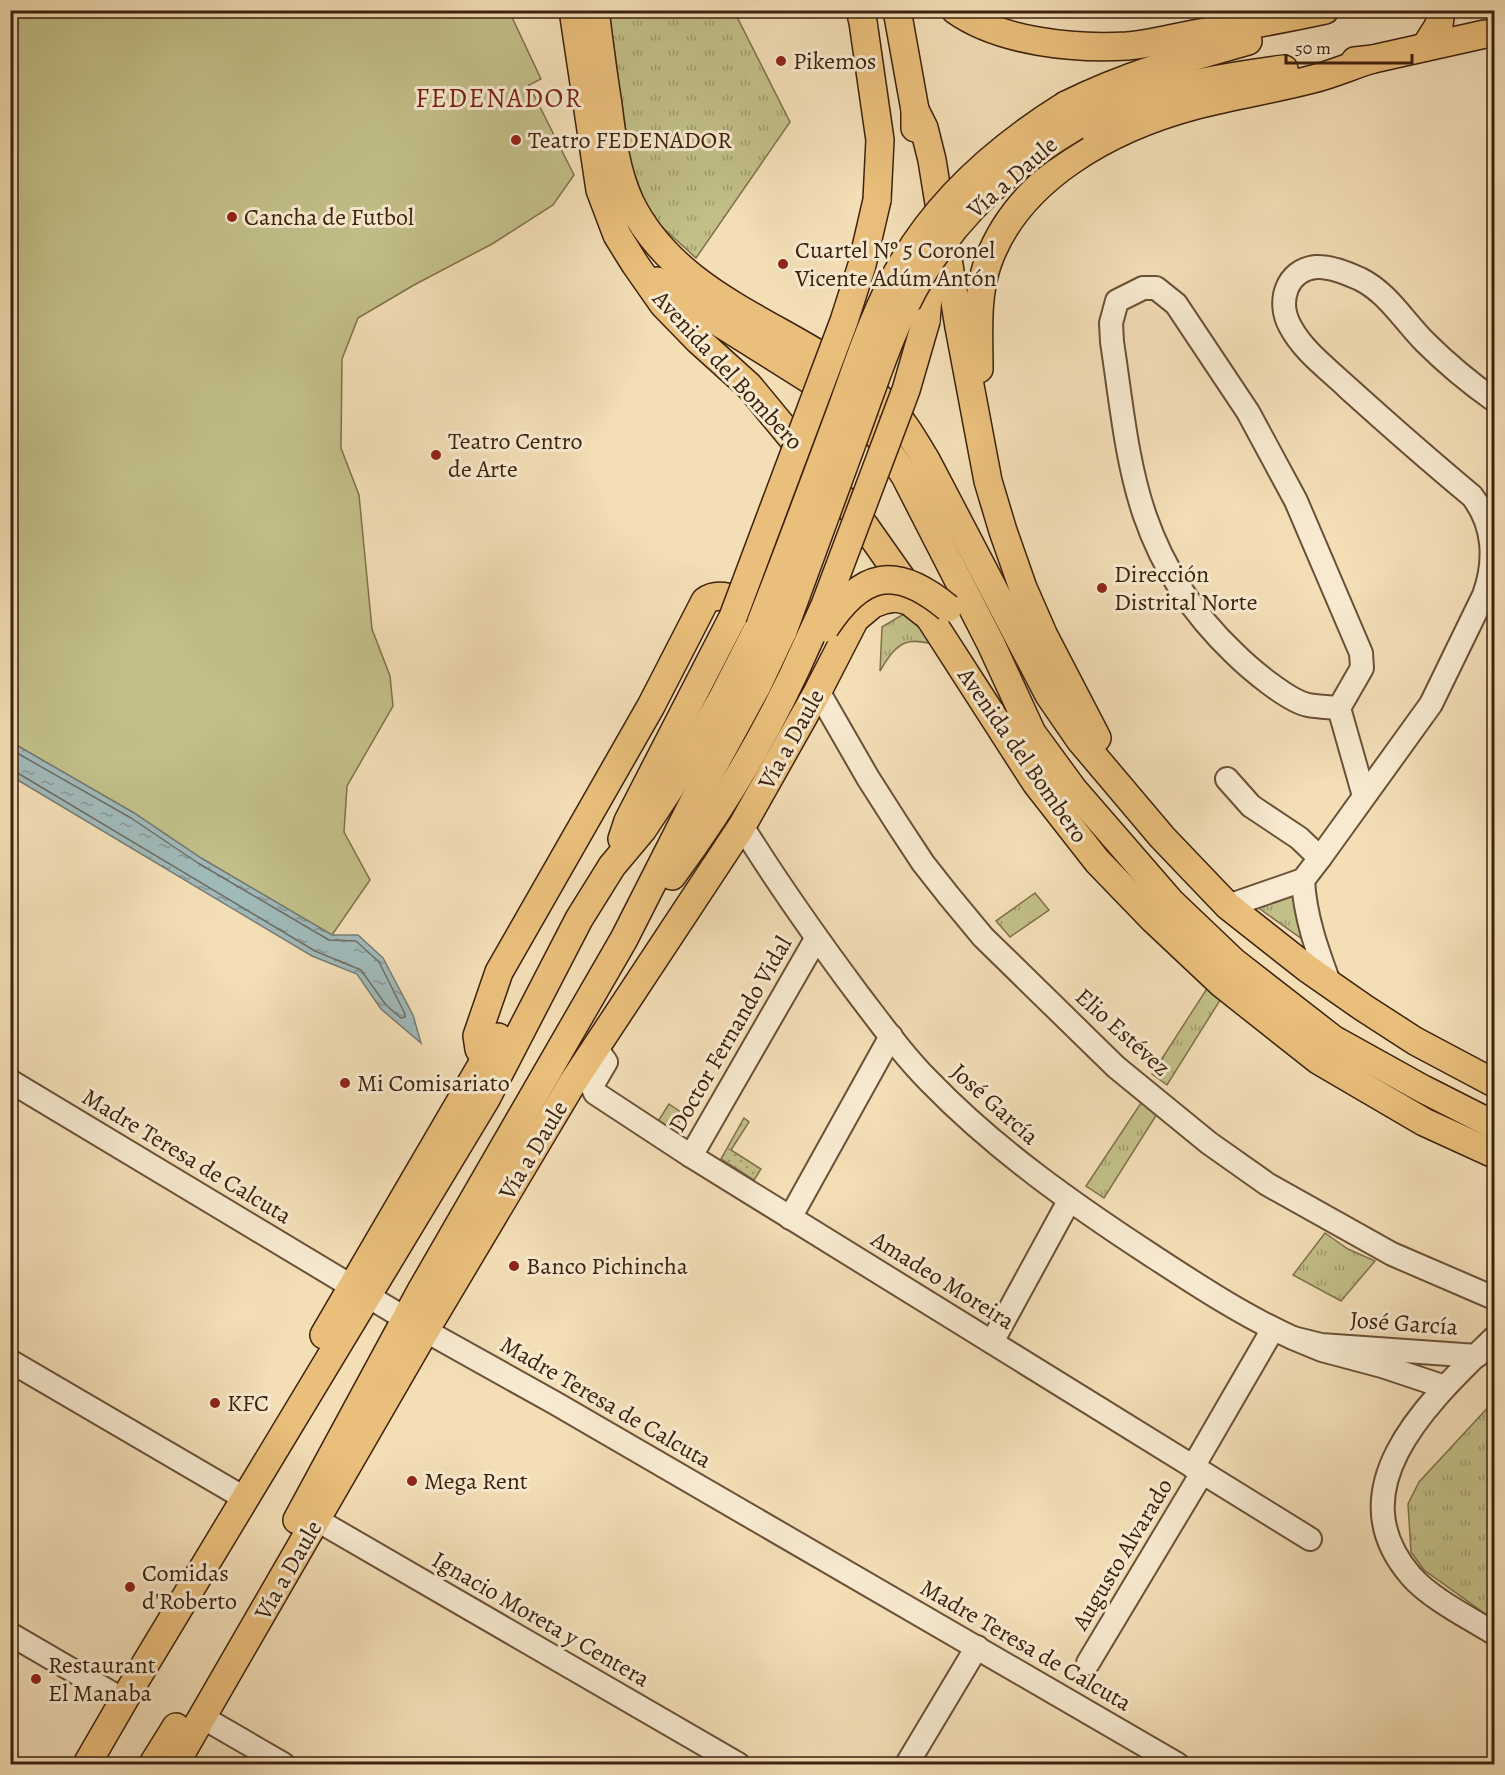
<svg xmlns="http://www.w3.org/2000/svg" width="1505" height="1775" font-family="Alegreya,serif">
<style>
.grass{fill:url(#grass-tufts);stroke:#80704b;stroke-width:1.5}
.garden{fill:url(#garden-dots);stroke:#80704b;stroke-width:1.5}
.pitch{fill:#c2bf89;stroke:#80704b;stroke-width:1.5}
.water{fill:url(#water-ripples);stroke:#787c74;stroke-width:1.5}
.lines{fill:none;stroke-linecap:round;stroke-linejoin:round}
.shore{stroke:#6e6d63;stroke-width:1.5}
.minor-casing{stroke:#6a5037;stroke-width:26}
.major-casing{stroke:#3d210d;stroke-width:30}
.minor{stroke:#f7ead0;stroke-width:22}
.major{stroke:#eabf7b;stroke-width:27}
.major-bridge-casing{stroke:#3d210d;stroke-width:30;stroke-linecap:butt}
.major-bridge{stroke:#eabf7b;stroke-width:27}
.poi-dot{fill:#8f2418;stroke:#f7ead0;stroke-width:2}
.labels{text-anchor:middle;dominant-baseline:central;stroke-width:6;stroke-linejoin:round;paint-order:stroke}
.poi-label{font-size:24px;fill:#3d210d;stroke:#f7ead0;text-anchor:start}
.street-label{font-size:24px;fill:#3d210d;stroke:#f7ead0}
.quarter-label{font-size:27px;letter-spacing:1.5px;fill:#7a1f14;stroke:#f7ead0}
</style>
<defs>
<pattern id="grass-tufts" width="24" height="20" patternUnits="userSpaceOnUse" patternTransform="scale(1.5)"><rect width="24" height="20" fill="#c2bf89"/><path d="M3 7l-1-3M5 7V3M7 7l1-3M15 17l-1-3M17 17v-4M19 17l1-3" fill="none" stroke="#9f9b6e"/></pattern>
<pattern id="garden-dots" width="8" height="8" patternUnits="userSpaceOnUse" patternTransform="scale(1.5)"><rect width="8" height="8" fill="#c2bf89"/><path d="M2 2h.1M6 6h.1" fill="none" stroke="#9f9b6e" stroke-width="1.8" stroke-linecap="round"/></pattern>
<pattern id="water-ripples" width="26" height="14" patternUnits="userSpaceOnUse" patternTransform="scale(1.5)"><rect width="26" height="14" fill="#a0b9b9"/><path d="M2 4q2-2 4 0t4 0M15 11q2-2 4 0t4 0" fill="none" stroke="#849695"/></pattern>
</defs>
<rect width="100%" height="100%" fill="#f3deb6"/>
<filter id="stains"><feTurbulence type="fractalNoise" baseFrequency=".00333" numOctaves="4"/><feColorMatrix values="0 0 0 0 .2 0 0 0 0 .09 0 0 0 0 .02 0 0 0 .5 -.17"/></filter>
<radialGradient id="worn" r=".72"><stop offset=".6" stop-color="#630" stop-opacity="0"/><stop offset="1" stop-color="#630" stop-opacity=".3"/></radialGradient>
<g class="grass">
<polygon points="609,11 734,11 790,122 696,258 650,216 630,161"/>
<path d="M921 614 944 648C908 635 898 640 880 671L882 627 902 615Z"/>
<polygon points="1308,882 1322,953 1240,895"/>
<polygon points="1035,893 1049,910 1010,937 996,921"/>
<polygon points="1208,987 1222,997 1167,1085 1152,1074"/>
<polygon points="1141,1103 1157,1114 1104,1198 1086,1186"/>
<polygon points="669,1104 684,1114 672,1133 657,1123"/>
<polygon points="1325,1233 1348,1249 1375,1261 1341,1301 1293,1275"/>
<polygon points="1494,1401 1494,1543 1493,1551 1494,1553 1494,1620 1424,1570 1411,1552 1408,1504 1419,1482"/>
</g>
<polygon class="garden" points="744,1118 749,1122 731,1150 761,1169 754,1180 721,1159"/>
<polygon class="pitch" points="11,11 509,11 541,79 529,85 574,175 553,205 492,244 414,285 358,318 342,359 341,448 359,495 372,629 390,676 393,706 347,786 344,832 370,880 332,935 201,858 134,813 11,742"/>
<polygon class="water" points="11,742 134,813 201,858 332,935 358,935 383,958 413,1015 421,1043 381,1009 357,974 312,956 11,776"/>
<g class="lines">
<polyline class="shore" points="10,749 131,818 198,863 329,940 356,941 379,962 405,1014 405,1017 401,1018 386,1005 361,970 315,951 16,772 10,771"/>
<g class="minor-casing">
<g id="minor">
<path d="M1143 288H1156L1176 304 1248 412 1296 501 1361 653 1362 668 1339 708C1329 707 1318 707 1308 705 1288 701 1249 668 1234 653 1194 615 1163 568 1145 516 1126 461 1121 400 1112 342L1111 323 1117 301Z"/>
<polyline points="818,691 868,778 898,825 923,863 949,896 983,937 1116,1067 1209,1143 1267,1184 1392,1254 1494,1298"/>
<polyline points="1339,708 1364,796"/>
<polyline points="1227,779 1251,806 1299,838 1320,858"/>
<path d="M742 826C778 884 817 939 858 994 881 1024 903 1055 930 1082 996 1150 1073 1204 1151 1255 1197 1285 1244 1316 1293 1338"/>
<path d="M1303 880C1305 917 1317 950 1330 985"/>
<path d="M1228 906 1303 880 1320 858 1431 704 1484 595C1496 562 1495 525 1472 496 1430 461 1389 425 1348 388 1328 369 1303 351 1290 326 1277 302 1286 270 1316 267 1330 266 1347 273 1360 279 1388 293 1403 320 1425 342 1446 363 1470 383 1494 400"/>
<polyline points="596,1048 606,1062 592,1086 595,1093 691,1156 1310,1539"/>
<polyline points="10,1081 426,1331 555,1403 1177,1764"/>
<polyline points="691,1156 816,939"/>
<polyline points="790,1218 891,1036"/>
<path d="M1494 1338C1432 1399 1334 1487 1411 1576 1430 1598 1469 1618 1494 1633"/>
<polyline points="992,1342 1069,1201"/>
<polyline points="10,1361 234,1492"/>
<polyline points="1445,1387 1382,1366 1322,1350 1293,1338 1321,1345 1477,1356"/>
<polyline points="1193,1467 1273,1329"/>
<polyline points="317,1520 738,1764"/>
<polyline points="10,1634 113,1694"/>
<polyline points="1088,1663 1202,1473"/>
<polyline points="202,1717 283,1764"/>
<polyline points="907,1764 977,1647"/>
</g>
</g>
<g class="major-casing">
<g id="major">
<polyline points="573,10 600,190 617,235 635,264 663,304 698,340 749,386 864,525 931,620 1036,783 1097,861 1154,920 1222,984 1318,1060 1424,1122 1494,1154"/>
<path d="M595 10C599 42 603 74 608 105 612 138 616 172 630 202 682 308 809 328 887 405 903 420 915 442 926 460L1049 695 1080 740 1162 837 1228 906 1308 969 1364 1008 1415 1041 1494 1083"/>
<polyline points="860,10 863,22 880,140 877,200"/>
<polyline points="897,10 915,110 915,128"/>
<path d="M955 10C1000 42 1074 49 1127 46 1151 44 1175 37 1199 33 1241 27 1283 19 1325 10"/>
<polyline points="1425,47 1439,25 1441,10"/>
<polyline points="1355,61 1373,59 1485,34"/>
<path d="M1066 105C1126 75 1184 59 1248 41"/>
<polyline points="915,110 924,128 932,160 959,327 988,481 1003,531 1023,588 1044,636 1097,738"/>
<path d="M1076 126C1144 90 1209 79 1284 69"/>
<polyline points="657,281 691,305 839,398 875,431 905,476 991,644 1032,733 1073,789 1171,902 1234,962 1333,1039 1423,1089 1494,1125"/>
<polyline points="926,321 929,286 928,253"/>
<path d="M979 369C979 334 976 298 987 265 1017 177 1113 127 1197 105 1235 95 1275 89 1313 79 1333 74 1353 65 1373 59"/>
<polyline points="622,839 628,821 733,617"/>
<path d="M672 876C726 803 773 723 809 640"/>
<path d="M485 1060 479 1049 477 1036 499 972 651 706 705 601C721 589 743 603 759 610"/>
<polyline points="324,1335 498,1037"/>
<polyline points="297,1520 422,1289 624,939 692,805 757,686 783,631"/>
<polyline points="87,1764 135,1681 486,1099 579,919 612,866 643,829 682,770 723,697 761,622"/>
<polyline points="153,1764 176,1727"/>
<polyline points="175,1764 432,1319 573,1082 742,826 818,691 855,619 873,604 884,600 896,598 909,601 924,613"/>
</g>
</g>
<use href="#minor" class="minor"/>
<use href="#major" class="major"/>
<g class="major-bridge-casing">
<g id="major-bridge">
<polyline points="733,617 844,321 862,265 877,200"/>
<path d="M761 622C788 553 814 483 840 413 858 364 874 312 901 266 940 198 1000 146 1066 105"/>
<path d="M825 628C862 572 895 564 948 608"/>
<path d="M783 631C807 565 831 500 855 435 875 381 892 325 921 276 958 213 1014 163 1076 126"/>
<polyline points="809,640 825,605 906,390 926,321"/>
</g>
</g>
<use href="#major-bridge" class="major-bridge"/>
</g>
<g class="poi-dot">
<circle cx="781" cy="61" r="6"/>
<circle cx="516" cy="140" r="6"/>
<circle cx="232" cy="217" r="6"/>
<circle cx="783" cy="264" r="6"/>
<circle cx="436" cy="455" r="6"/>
<circle cx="1102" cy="588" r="6"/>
<circle cx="345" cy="1083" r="6"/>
<circle cx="514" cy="1266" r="6"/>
<circle cx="215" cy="1403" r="6"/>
<circle cx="412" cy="1481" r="6"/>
<circle cx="130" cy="1587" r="6"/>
<circle cx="36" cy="1679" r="6"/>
</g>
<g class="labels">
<g class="poi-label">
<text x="793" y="61">Pikemos</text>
<text x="528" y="140">Teatro FEDENADOR</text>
<text x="244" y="217">Cancha de Futbol</text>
<text x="795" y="250">Cuartel Nº 5 Coronel<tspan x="795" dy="28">Vicente Adúm Antón</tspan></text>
<text x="448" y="441">Teatro Centro<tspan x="448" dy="28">de Arte</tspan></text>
<text x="1114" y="574">Dirección<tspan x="1114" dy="28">Distrital Norte</tspan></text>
<text x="357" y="1083">Mi Comisariato</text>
<text x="526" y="1266">Banco Pichincha</text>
<text x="227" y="1403">KFC</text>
<text x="424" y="1481">Mega Rent</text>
<text x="142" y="1573">Comidas<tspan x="142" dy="28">d'Roberto</tspan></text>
<text x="48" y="1665">Restaurant<tspan x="48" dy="28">El Manaba</tspan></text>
</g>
<g class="street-label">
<text transform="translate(1012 177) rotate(-41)">Vía a Daule</text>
<text transform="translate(728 370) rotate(47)">Avenida del Bombero</text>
<text transform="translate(791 739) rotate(-61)">Vía a Daule</text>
<text transform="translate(1023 755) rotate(55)">Avenida del Bombero</text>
<text transform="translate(1123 1032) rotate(42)">Elio Estévez</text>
<text transform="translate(730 1034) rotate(-60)">Doctor Fernando Vidal</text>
<text transform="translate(995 1104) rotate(42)">José García</text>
<text transform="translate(533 1150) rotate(-59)">Vía a Daule</text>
<text transform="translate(187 1156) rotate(31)">Madre Teresa de Calcuta</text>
<text transform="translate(943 1280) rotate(32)">Amadeo Moreira</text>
<text transform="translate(1404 1323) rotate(4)">José García</text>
<text transform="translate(606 1402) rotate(30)">Madre Teresa de Calcuta</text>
<text transform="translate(1122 1554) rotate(-59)">Augusto Alvarado</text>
<text transform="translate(288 1570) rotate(-60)">Vía a Daule</text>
<text transform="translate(541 1619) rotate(30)">Ignacio Moreta y Centera</text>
<text transform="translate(1026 1645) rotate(30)">Madre Teresa de Calcuta</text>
</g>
<g class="quarter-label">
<text x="499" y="98">FEDENADOR</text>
</g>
</g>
<rect width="1505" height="1775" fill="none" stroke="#f3deb6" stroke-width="36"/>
<rect x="12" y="12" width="1481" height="1751" fill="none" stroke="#3d210d" stroke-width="3"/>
<rect x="18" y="18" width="1469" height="1739" fill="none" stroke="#3d210d" stroke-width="1.5"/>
<path d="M1286 54v9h126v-9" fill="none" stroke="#3d210d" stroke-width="3"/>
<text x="1295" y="54" font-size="18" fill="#3d210d" stroke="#f7ead0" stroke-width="4.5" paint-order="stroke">50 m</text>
<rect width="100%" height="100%" filter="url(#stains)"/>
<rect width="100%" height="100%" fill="url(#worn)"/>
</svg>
